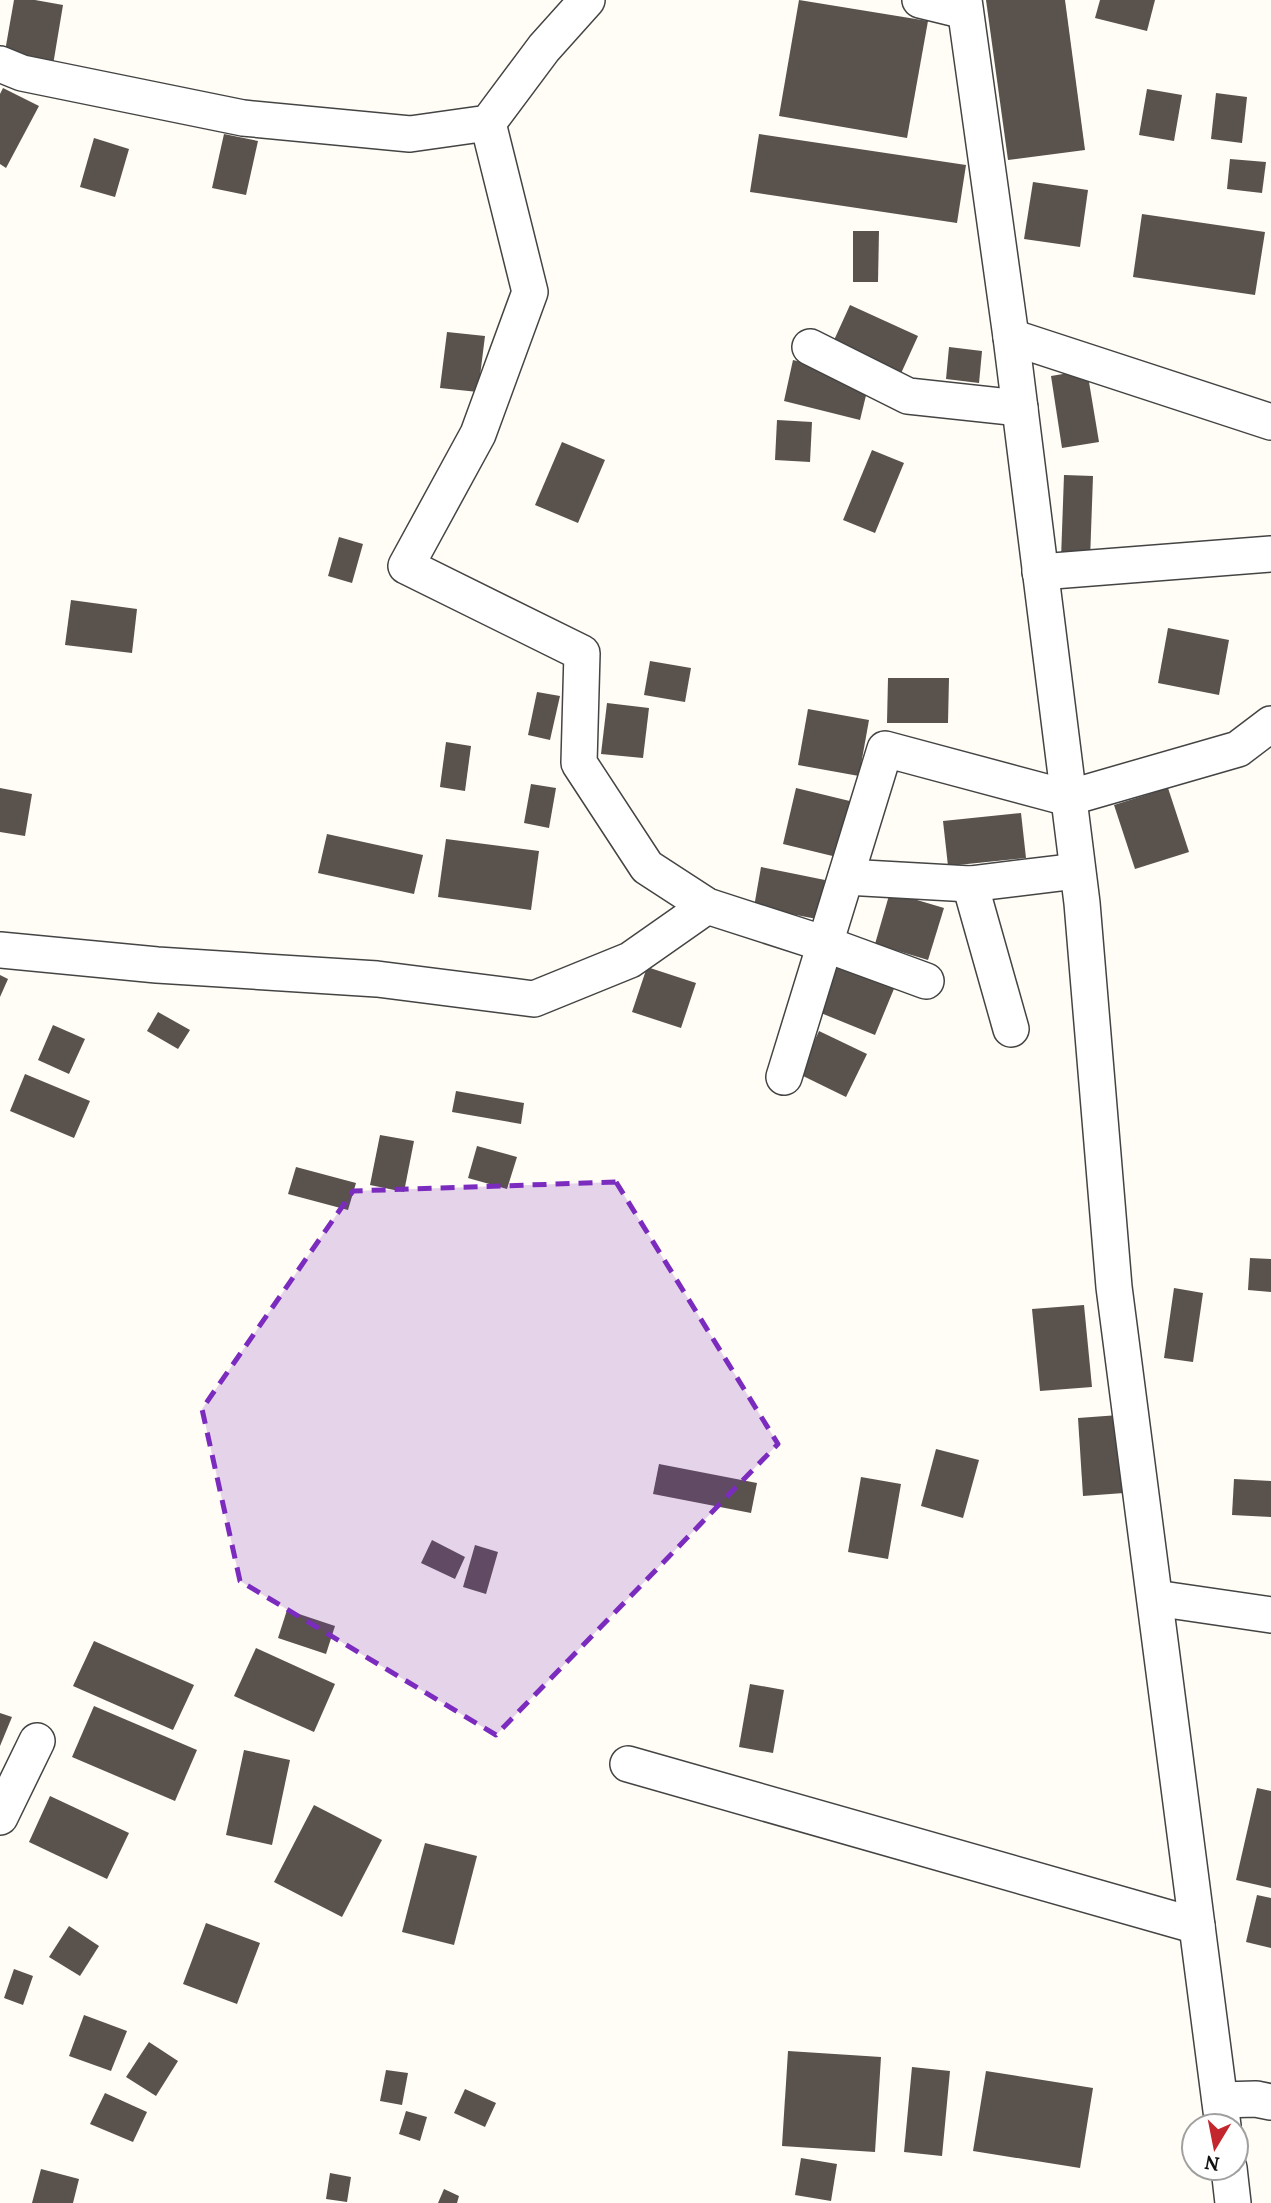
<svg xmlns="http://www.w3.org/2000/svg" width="1271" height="2203" font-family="Lora,serif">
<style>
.building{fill:#5a524d}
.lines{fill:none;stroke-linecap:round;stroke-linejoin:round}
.street-casing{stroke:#444;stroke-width:38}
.street{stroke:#fff;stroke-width:35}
.marked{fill:#7b2cbf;fill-opacity:0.2;stroke:#7b2cbf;stroke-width:5;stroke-dasharray:14 9;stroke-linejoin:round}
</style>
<rect width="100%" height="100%" fill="#fffdf5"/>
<g class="building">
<polygon points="14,0 35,0 63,5 53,65 4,57"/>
<polygon points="799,0 928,21 907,138 779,116"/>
<polygon points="986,0 1065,0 1085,150 1008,160"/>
<polygon points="1100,0 1155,0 1147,31 1095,18"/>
<polygon points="3,88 39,106 6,168 0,164 0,94"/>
<polygon points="1147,89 1182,95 1174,141 1139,135"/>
<polygon points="1216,93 1247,97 1242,143 1211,139"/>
<polygon points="224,134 258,141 246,195 212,188"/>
<polygon points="759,134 966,165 957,223 750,192"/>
<polygon points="94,138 129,149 115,197 80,187"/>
<polygon points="1230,159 1266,162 1262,193 1227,189"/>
<polygon points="1033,182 1088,190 1080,247 1024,239"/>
<polygon points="1142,214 1265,232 1255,295 1133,277"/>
<polygon points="853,231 879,231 878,282 853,282"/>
<polygon points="850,305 918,336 898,380 830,349"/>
<polygon points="447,332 485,336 478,392 440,388"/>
<polygon points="949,347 982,351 979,383 946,379"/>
<polygon points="793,360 870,379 860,420 784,401"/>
<polygon points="1087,370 1099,442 1062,448 1051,376"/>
<polygon points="777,420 812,422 810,462 775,460"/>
<polygon points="562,442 605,460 578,523 535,505"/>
<polygon points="872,450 904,463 875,533 843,520"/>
<polygon points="1064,475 1093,476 1090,560 1061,559"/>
<polygon points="339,537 363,544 352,583 328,576"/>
<polygon points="71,600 137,609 132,653 65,645"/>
<polygon points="1168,628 1229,640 1219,695 1158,683"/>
<polygon points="650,661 691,668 685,702 644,695"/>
<polygon points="888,678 949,678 948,723 887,723"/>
<polygon points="537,692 560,696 550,740 528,735"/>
<polygon points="607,703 649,708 643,758 601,754"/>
<polygon points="808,709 869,720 859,776 798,765"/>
<polygon points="446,742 471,746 465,791 440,787"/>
<polygon points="531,784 556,788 549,828 524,823"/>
<polygon points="0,788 32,794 25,836 0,832"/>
<polygon points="796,788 858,803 845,859 783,844"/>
<polygon points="1168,788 1189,852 1135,869 1114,805"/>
<polygon points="1021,813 1026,858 948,866 943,821"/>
<polygon points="327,834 423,855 414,894 318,873"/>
<polygon points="446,839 539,851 531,910 438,897"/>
<polygon points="761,867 825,880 817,919 754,907"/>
<polygon points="890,892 944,908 928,960 875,944"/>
<polygon points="834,952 898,979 875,1035 811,1009"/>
<polygon points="647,967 696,983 681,1028 632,1012"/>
<polygon points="0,975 8,979 0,997"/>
<polygon points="158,1012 190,1030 178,1049 147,1031"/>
<polygon points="53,1025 85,1039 69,1074 38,1060"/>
<polygon points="819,1031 867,1054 846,1097 799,1074"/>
<polygon points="25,1074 90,1101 74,1138 10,1111"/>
<polygon points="456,1091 524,1103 521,1124 452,1112"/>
<polygon points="380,1135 414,1141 404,1192 370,1185"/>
<polygon points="477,1146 517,1157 507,1189 468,1178"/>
<polygon points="296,1167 356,1183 348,1210 288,1194"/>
<polygon points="1250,1258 1271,1259 1271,1292 1248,1290"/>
<polygon points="1174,1288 1203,1293 1193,1362 1164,1358"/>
<polygon points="1084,1305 1092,1387 1040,1391 1032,1309"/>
<polygon points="1119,1415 1124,1493 1083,1496 1078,1418"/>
<polygon points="936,1449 979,1460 963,1518 921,1506"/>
<polygon points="659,1464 757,1483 751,1513 653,1494"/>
<polygon points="861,1477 901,1484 888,1559 848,1552"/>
<polygon points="1234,1479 1271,1481 1271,1517 1232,1515"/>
<polygon points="432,1540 465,1557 455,1579 421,1563"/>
<polygon points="475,1545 498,1552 486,1594 463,1587"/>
<polygon points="287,1610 335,1626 326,1654 278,1638"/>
<polygon points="94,1641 194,1685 173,1730 73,1686"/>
<polygon points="256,1648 335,1684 314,1732 234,1696"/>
<polygon points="750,1684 784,1690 773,1753 739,1747"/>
<polygon points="94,1706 197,1750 175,1801 72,1757"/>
<polygon points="0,1713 12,1717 0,1746"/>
<polygon points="244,1750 290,1760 272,1845 226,1835"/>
<polygon points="1257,1788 1271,1791 1271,1888 1236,1880"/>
<polygon points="50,1796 129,1833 107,1879 29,1842"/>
<polygon points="314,1805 382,1840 342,1917 274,1882"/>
<polygon points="425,1843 477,1856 454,1945 402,1932"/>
<polygon points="1257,1895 1271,1898 1271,1948 1246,1942"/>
<polygon points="206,1923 260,1943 237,2004 183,1984"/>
<polygon points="69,1926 99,1946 80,1976 49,1957"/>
<polygon points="14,1969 33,1976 23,2005 4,1998"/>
<polygon points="84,2015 127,2031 111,2071 69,2056"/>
<polygon points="149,2042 178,2061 156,2096 126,2077"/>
<polygon points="788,2051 881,2057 875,2152 782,2146"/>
<polygon points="912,2067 950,2071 942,2156 904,2152"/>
<polygon points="386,2070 408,2073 402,2105 380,2101"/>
<polygon points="986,2071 1093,2088 1080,2168 973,2151"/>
<polygon points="465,2089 496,2103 485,2127 454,2113"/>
<polygon points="105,2093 147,2112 133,2142 90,2124"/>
<polygon points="406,2111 427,2117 420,2141 399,2134"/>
<polygon points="801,2158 837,2164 831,2201 795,2195"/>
<polygon points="41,2169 79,2179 73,2203 32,2203"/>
<polygon points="330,2173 351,2177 347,2202 326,2199"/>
<polygon points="444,2189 459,2196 457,2203 438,2203"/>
</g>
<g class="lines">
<g class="street-casing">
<g id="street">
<polyline points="920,0 965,11"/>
<polyline points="964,0 1011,337 1082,903 1114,1287 1223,2126"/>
<polyline points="0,64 22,73 243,118 410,134 488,123 544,48 587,0"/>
<polyline points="488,123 530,292 478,434 406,566 582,653 579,763 647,867 707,906 825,944 926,981"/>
<polyline points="1011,337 1271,422"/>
<polyline points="810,347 908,396 1020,408"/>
<polyline points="1040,572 1271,554"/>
<polyline points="846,877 970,884 1077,871"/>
<polyline points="970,884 1011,1029"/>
<polyline points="0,950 157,965 377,979 534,999 630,960 707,906"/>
<polyline points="784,1077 885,749 1068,798 1238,749 1271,724"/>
<polyline points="1155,1598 1271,1615"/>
<polyline points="628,1764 1197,1926"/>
<polyline points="0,1817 37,1741"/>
<polyline points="1220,2100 1256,2099 1271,2102"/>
<polyline points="1229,2168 1233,2203"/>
</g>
</g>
<use href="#street" class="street"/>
</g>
<path class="marked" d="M616 1182 778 1444 496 1735 240 1581 202 1409 353 1191Z"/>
<g transform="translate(1215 2147) rotate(190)"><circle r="33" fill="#ffffff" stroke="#a0a0a0" stroke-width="2"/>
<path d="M0-5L12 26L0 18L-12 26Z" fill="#c4262e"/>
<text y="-10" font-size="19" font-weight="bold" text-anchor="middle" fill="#111111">N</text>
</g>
</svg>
